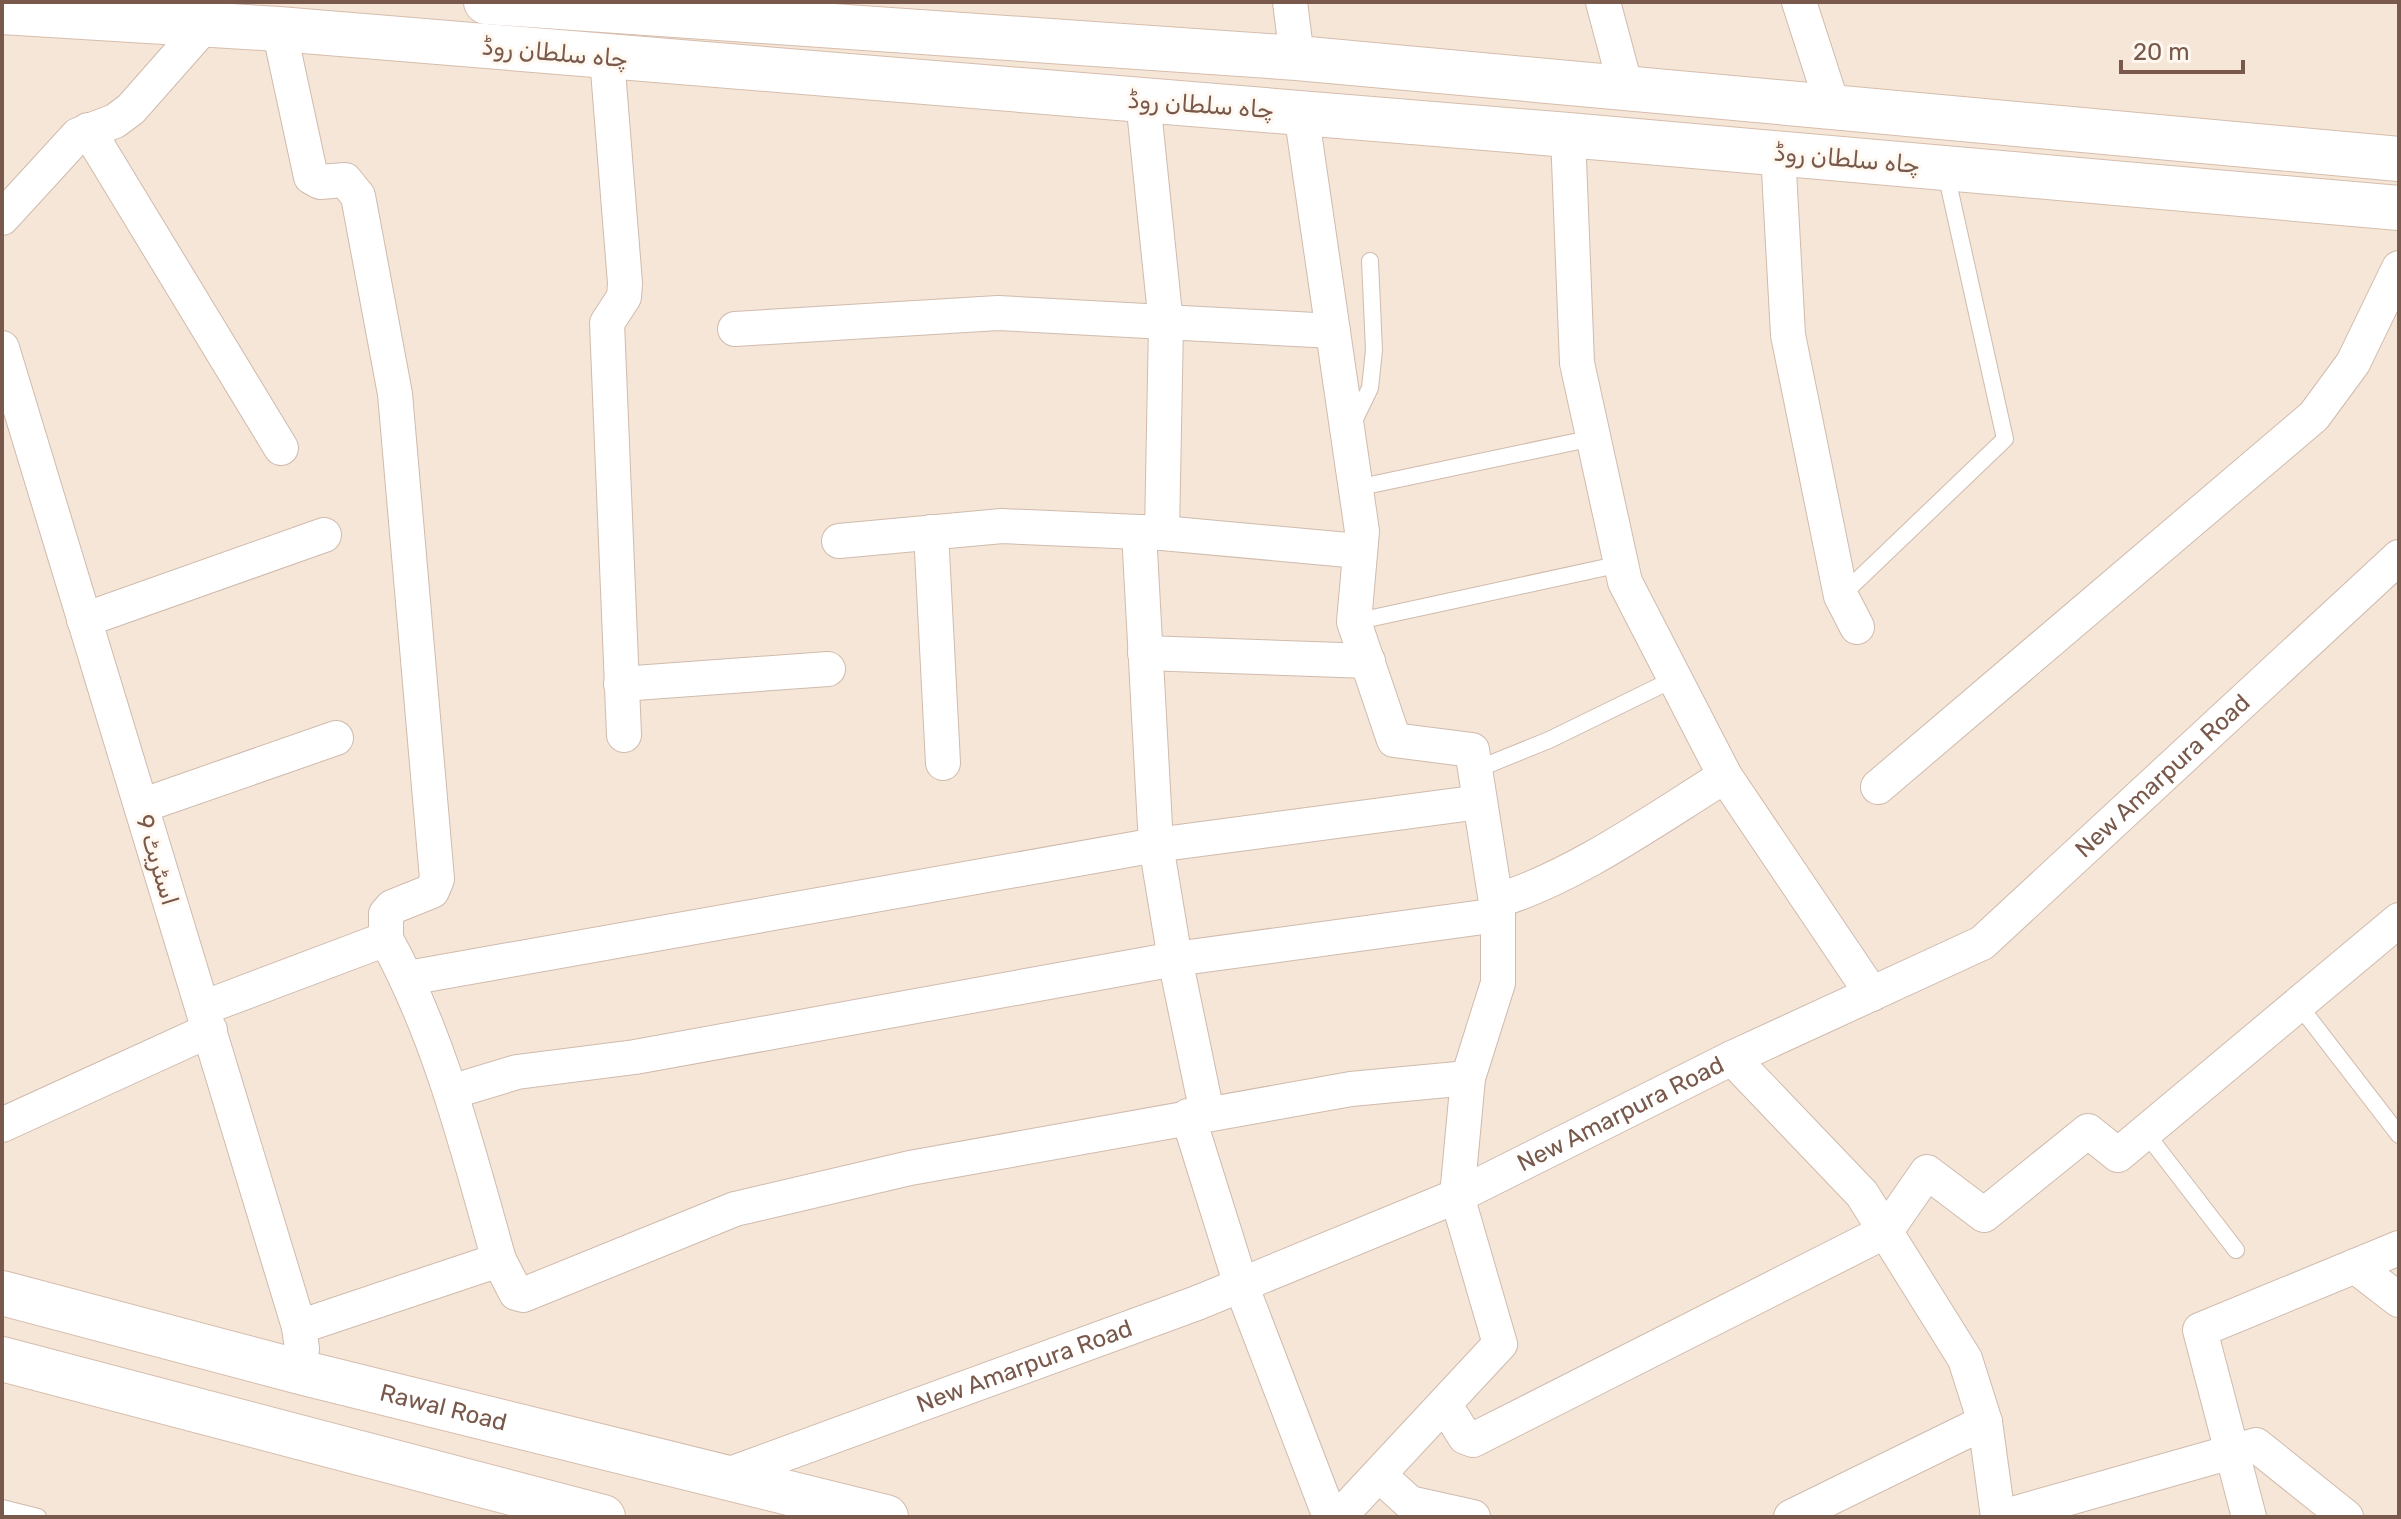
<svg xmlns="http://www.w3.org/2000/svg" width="2401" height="1519" font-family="Rubik,Vazirmatn,sans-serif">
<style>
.residential{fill:#f5e6d7}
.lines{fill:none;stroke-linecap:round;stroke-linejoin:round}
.service-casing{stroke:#d0bbad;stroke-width:18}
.minor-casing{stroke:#d0bbad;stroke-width:36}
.secondary-casing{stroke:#d6bdad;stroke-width:46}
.service{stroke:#fff;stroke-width:16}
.minor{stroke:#fff;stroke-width:34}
.secondary{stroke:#fff;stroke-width:44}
.labels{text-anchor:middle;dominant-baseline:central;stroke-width:6;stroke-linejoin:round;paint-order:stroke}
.street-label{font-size:24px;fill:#79594b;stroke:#fff8f0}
</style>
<rect width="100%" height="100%" fill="#fdf4e9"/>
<rect class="residential" x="2" y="2" width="2397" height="1515"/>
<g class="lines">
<g class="service-casing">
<g id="service">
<polyline points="1352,425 1370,388 1374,350 1370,261"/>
<polyline points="1356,488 1593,438"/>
<polyline points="1841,596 2005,439 1945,169"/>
<polyline points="1354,622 1621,564"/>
<polyline points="1475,770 1549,740 1674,679"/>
<polyline points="2298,1004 2399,1135"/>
<polyline points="2145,1132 2236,1250"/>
<polyline points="2,1508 38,1517"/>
</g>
</g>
<g class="minor-casing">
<g id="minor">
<polyline points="1290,2 1297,58"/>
<polyline points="1603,2 1626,88"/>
<polyline points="1799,2 1833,107"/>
<polyline points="279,29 311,177 320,182 345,180 358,196 395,394 437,879 432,891 392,907 386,914 386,939"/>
<polyline points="607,58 625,283 624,297 607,323 624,735"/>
<polyline points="1143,100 1166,324 1162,533"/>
<polyline points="1301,112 1362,531 1354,622 1394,740 1472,750 1498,915 1498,983 1468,1078 1457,1196 1500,1344 1339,1517"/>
<polyline points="88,130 281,448"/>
<polyline points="1568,135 1577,363 1625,582 1725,776 1872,994"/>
<polyline points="1778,153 1788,335 1841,596 1857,627"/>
<polyline points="2,218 78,135 115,121 131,109 206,24"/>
<polyline points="735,329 998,313 1333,331"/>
<polyline points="2,348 299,1327 302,1349"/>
<polyline points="931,532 943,763"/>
<polyline points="1139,532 1156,845 1175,959 1207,1113"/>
<polyline points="839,541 1002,526 1162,533 1359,551"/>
<polyline points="84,620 324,535"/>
<polyline points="1145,653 1368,661"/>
<polyline points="621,684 828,669"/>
<polyline points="1878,787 2314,416 2353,363 2399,268"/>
<polyline points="141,806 336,738"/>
<path d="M1496 901C1575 877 1654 820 1725 776"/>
<polyline points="408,978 1156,845 1480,802"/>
<path d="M203 1008 386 939C441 1039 468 1151 499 1260"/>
<polyline points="1732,1058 1862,1194 1965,1359 1985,1422 1998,1517"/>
<polyline points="451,1092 517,1072 635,1057 1175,959 1498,915"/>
<polyline points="1188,1116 1241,1285 1330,1517"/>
<polyline points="2,1125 210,1030"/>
<polyline points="2355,1266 2399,1300"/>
<polyline points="299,1327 499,1260 516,1293 523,1295 735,1209 910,1168 1351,1089 1468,1078"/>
<polyline points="1445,1405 1465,1437 1473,1440 1886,1231 1927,1172 1984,1215 2088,1131 2118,1155 2399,920"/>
<polyline points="1379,1475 1410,1503 1473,1517"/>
<path id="s1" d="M722 1477 1197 1303 1457 1196 1732 1058 1982 943 2399 557"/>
<polyline points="1791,1517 1985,1422"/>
<polyline points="2002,1517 2256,1445 2346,1517"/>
<polyline points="2249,1517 2200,1330 2399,1248"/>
</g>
</g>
<g class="secondary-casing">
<g id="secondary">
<polyline points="486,2 1297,58 2399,159"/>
<polyline points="2,12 279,29 1568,135 2399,208"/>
<path id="s2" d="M2 1293 304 1373 886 1517"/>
<polyline points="2,1359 603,1517"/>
</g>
</g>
<use href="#service" class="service"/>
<use href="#minor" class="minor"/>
<use href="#secondary" class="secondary"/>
</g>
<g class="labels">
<g class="street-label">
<text transform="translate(555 53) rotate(5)">چاہ سلطان روڈ</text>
<text transform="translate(1201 105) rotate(4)">چاہ سلطان روڈ</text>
<text transform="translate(1847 159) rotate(5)">چاہ سلطان روڈ</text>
<text stroke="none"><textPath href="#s1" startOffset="1616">New Amarpura Road</textPath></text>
<text transform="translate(157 860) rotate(73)">اسٹریٹ 9</text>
<text stroke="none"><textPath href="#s1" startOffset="970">New Amarpura Road</textPath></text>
<text stroke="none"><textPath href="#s1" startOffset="322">New Amarpura Road</textPath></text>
<text stroke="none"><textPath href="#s2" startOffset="456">Rawal Road</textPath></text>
</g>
</g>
<rect width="2401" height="1519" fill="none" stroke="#79594b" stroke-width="8"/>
<path d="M2121 60v12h122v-12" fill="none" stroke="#79594b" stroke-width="4"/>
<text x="2133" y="60" font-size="24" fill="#79594b" stroke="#fff8f0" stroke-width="6" paint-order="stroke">20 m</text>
</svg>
